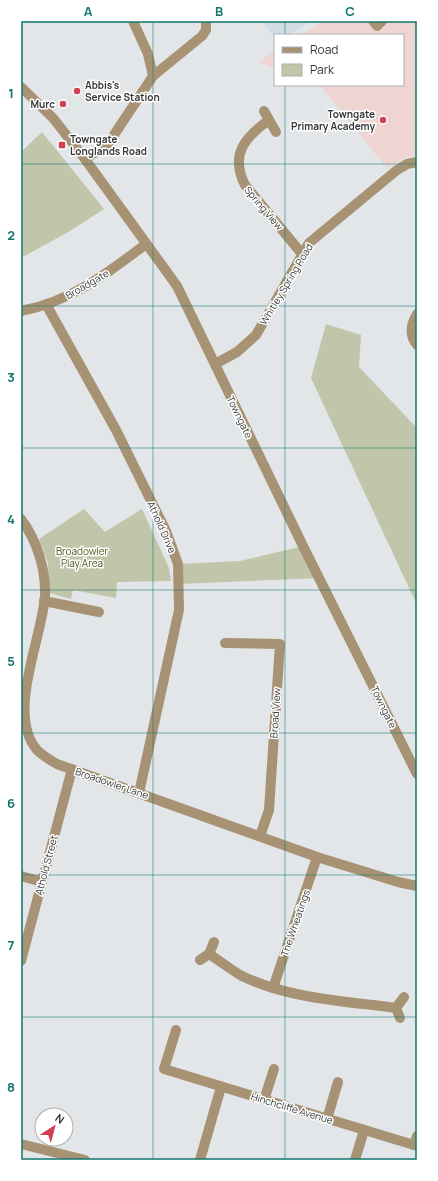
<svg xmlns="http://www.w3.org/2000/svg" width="438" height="1181" font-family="Manrope,sans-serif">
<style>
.built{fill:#d2dce4}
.education{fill:#efd5d1}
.green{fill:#c1c6aa}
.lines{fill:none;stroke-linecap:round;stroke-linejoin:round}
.minor{stroke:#a89274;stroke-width:10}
.grid{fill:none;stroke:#0f766e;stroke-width:1;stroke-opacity:0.55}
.poi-dot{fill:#d04055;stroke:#fff;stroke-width:1.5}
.labels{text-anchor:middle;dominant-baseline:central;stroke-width:3;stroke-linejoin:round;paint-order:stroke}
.poi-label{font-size:10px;font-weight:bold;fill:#363738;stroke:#fff;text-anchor:start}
.street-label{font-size:10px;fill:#363738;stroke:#fff}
.park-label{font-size:10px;fill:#50561c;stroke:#fff}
.neatline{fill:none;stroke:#0f766e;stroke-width:1.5}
.grid-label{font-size:13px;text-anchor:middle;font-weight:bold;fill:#0f766e}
</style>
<rect width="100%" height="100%" fill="#e2e6e8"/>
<polygon class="built" points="262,21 311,21 289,35 275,36 270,32"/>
<g class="education">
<polygon points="323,21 417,21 417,155 403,159 387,168 320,85 403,85 403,35 301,35"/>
<polygon points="275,51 275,68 258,62"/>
</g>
<g class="green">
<polygon points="42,132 104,209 70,231 21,258 21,152"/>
<polygon points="326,324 361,335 359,367 417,428 417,605 311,378"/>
<polygon points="84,509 105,532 142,509 169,568 171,581 117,582 116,598 73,590 71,599 49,593 48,563 39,539"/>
<polygon points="303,546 320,578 180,584 178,564 240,561"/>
</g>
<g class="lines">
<g class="minor">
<polyline points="373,21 377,26 382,21"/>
<polyline points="153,76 202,36 206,30 206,21"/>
<polyline points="21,87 53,118 85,159 177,286 303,546 417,774"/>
<polyline points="264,111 276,132"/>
<path d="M269 120C244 138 230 155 245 185L302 254"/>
<polyline points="85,159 108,144 153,76 148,54 133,21"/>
<polyline points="47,306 116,430 166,531 178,564 179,610 139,793"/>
<path d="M21 311C70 302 108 273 146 244"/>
<path d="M417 314C411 324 409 335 417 345"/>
<polyline points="215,364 237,352 256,335 309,243 397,170 407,164 417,162"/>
<path d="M21 519C37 540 46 570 45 596 42 639 6 714 37 750 43 756 50 760 57 764L317 857 398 882 417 886"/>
<polyline points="44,601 99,612"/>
<polyline points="225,643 280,644 269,810 260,836"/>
<polyline points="21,876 42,882"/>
<path d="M209 954C220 961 231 970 242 976 290 999 344 1001 396 1008"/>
<polyline points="200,960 209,954 214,942"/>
<polyline points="21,961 72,769"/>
<polyline points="273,988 317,857"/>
<polyline points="400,1018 396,1008 404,997"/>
<polyline points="176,1030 164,1069 414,1145 417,1136"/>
<polyline points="264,1100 274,1069"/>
<polyline points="327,1119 338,1082"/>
<polyline points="21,1144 85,1160"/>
<polyline points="200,1160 221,1087"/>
<polyline points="355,1160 364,1130"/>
</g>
</g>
<path class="grid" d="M153 21V1160M285 21V35M285 85V1160M21 164H417M21 306H417M21 448H417M21 590H417M21 733H417M21 875H417M21 1017H417"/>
<g class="poi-dot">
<circle cx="77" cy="91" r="4"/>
<circle cx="63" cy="104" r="4"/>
<circle cx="383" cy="120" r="4"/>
<rect x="58" y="141" width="8" height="8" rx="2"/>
</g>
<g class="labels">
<g class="poi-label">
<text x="85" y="85">Abbis's<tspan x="85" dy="12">Service Station</tspan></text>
<text x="55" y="104" text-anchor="end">Murc</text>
<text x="375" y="114" text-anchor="end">Towngate<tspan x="375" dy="12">Primary Academy</tspan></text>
<text x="70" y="139">Towngate<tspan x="70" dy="12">Longlands Road</tspan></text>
</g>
<g class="street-label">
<text transform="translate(264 208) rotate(50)">Spring View</text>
<text transform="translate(87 284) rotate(-30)">Broadgate</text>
<text transform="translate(286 284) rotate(-59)">Whitley Spring Road</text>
<text transform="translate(240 417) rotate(64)">Towngate</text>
<text transform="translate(162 527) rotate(66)">Athold Drive</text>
<text transform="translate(384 707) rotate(64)">Towngate</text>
<text transform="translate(275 713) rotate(-86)">Broad View</text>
<text transform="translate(112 783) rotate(19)">Broadowler Lane</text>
<text transform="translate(46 865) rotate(-75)">Athold Street</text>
<text transform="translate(295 923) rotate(-71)">The Wheatings</text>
<text transform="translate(292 1108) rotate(17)">Hinchcliffe Avenue</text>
</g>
<g class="park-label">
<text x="82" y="551">Broadowler<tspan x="82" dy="12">Play Area</tspan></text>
</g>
</g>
<rect width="438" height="1181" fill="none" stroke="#ffffff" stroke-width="44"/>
<rect x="274" y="34" width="130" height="52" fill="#ffffff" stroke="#afafaf"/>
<rect x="282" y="47" width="20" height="6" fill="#a89274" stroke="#afafaf"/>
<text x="310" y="54" font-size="12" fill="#363738">Road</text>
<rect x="282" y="64" width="20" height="12" fill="#c1c6aa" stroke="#afafaf"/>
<text x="310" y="74" font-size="12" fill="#363738">Park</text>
<g transform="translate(54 1127) rotate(36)"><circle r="19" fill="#ffffff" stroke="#afafaf"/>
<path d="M0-3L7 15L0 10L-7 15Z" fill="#d04055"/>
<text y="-6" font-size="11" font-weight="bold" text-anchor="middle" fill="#363738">N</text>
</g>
<rect x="22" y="22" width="394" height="1137" class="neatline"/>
<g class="grid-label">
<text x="88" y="16">A</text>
<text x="219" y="16">B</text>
<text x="350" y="16">C</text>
<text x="11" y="98">1</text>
<text x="11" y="240">2</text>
<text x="11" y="382">3</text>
<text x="11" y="524">4</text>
<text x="11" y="666">5</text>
<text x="11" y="808">6</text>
<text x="11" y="950">7</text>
<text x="11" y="1092">8</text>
</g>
</svg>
